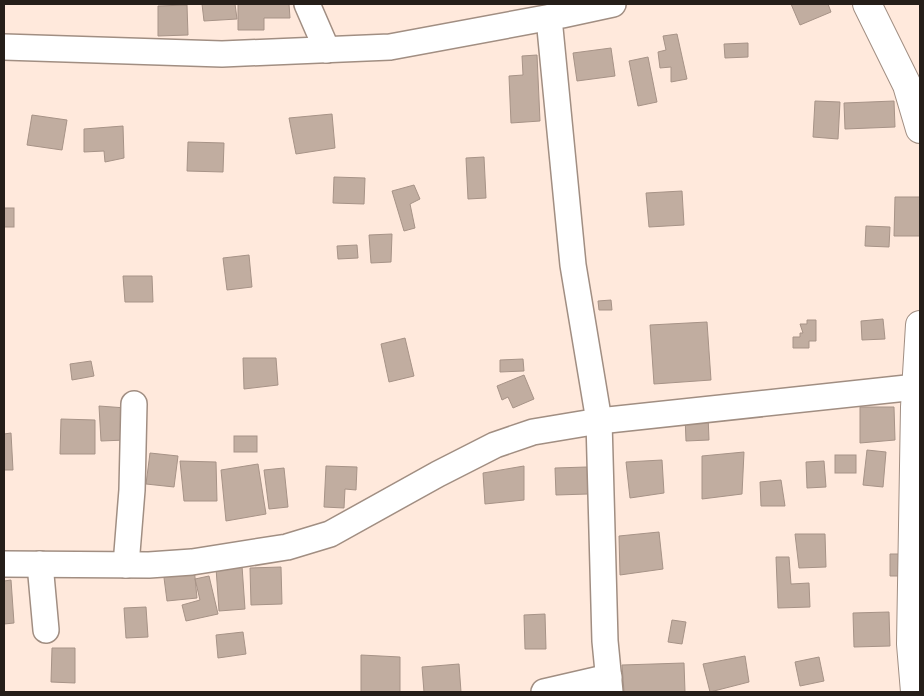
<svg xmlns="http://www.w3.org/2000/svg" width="924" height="696" font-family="'PT Sans Narrow',sans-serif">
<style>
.building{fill:#c1ada0;stroke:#a79387}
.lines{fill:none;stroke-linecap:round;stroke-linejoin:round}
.minor-casing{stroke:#a18e82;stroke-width:28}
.secondary-casing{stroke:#a18e82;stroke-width:30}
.minor{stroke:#fff;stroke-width:25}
.secondary{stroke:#fff;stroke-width:28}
</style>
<rect width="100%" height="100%" fill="#ffe9dc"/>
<g class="building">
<polygon points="202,4 235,4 237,19 204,21"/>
<polygon points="238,4 289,4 290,18 264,18 264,30 238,30"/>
<polygon points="791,4 828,4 831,12 800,25"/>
<polygon points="187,5 188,35 158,36 158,6"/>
<polygon points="677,34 687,79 671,82 671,67 660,68 658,52 666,50 663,36"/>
<polygon points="748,43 748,57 725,58 724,44"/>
<polygon points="611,48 615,76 577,81 573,53"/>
<polygon points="537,55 540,121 511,123 509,76 523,75 522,56"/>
<polygon points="648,57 657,102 638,106 629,61"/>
<polygon points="815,101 840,102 838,139 813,137"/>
<polygon points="894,101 895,127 845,129 844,103"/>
<polygon points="332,114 335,148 296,154 289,118"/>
<polygon points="32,115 67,120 62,150 27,145"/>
<polygon points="123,126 124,158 105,162 104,151 84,152 84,129"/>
<polygon points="188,142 224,143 223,172 187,171"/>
<polygon points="484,157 486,198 468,199 466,158"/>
<polygon points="334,177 365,178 364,204 333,203"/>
<polygon points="414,185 420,199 410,204 415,228 404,231 392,191"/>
<polygon points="682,191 684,225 649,227 646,193"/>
<polygon points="895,197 920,197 920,236 894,236"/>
<rect x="4" y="208" width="10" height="19"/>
<polygon points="866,226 890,227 889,247 865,246"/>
<polygon points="392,234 391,262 371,263 369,235"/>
<polygon points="357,245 358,258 338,259 337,246"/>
<polygon points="249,255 252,287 227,290 223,258"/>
<polygon points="123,276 152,276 153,302 125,302"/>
<polygon points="611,300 612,310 599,310 598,301"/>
<polygon points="883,319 885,339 862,340 861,321"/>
<polygon points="807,320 816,320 816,341 809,341 809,348 793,348 793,337 800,337 800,333 803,333 800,324 807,324"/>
<polygon points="707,322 711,380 654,384 650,325"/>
<polygon points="405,338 414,376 389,382 381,344"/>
<polygon points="243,358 276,358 278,385 244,389"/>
<polygon points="523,359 524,371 500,372 500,360"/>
<polygon points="91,361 94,376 72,380 70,364"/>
<polygon points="524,375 534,399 513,408 508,397 502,400 497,386"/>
<polygon points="99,406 126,408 126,440 101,441"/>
<polygon points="860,407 894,407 895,440 860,443"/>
<polygon points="708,415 709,440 686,441 685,416"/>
<polygon points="61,419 95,420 95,454 60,454"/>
<polygon points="11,433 13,470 4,470 4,434"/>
<rect x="234" y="436" width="23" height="16"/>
<polygon points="867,450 886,452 883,487 863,485"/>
<polygon points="744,452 742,494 702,499 702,456"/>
<polygon points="150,453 178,456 174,487 146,484"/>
<rect x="835" y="455" width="21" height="18"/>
<polygon points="662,460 664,493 630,498 626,462"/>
<polygon points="180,461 216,462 217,501 184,501"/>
<polygon points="824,461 826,487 807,488 806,462"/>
<polygon points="258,464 266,514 226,521 221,470"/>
<polygon points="326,466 357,467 356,490 345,489 344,508 324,507"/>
<polygon points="524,466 524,500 485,504 483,473"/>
<polygon points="587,467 588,494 556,495 555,468"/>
<polygon points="284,468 288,507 269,509 264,470"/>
<polygon points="781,480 785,506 761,506 760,482"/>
<polygon points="659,532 663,569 620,575 619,536"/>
<polygon points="795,534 825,534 826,567 799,568"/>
<polygon points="890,554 905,554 906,576 890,576"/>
<polygon points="776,557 789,557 791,584 809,583 810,607 778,608"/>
<polygon points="242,566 245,609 219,611 216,568"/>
<polygon points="194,567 197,598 167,601 163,570"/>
<polygon points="281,567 282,604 251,605 250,568"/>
<polygon points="209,576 218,614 186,621 182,605 200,600 195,579"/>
<polygon points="11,580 14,623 4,624 4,581"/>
<polygon points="146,607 148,637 126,638 124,608"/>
<polygon points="889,612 890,646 854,647 853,613"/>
<polygon points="545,614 546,649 525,649 524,615"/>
<polygon points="672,620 686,622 682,644 668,642"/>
<polygon points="243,632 246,654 218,658 216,635"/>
<polygon points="52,648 75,648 75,683 51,682"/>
<polygon points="361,655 400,657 400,692 361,692"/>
<polygon points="745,656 749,682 710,692 703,664"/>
<polygon points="819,657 824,681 800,686 795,662"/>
<polygon points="684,663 685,692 624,692 622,665"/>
<polygon points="459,664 461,692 424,692 422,667"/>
</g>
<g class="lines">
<g class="minor-casing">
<g id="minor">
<polyline points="307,4 327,50"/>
<polyline points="549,18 573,265 599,421 605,641 610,692"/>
<polyline points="4,47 222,54 390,47 562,15 613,4"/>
<polyline points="4,564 149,565 192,562 287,547 330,534 438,474 495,445 533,432 599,421 916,387"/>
<polyline points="40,564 46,630"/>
<polyline points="126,565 132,490 134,404"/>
<polyline points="544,692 609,677"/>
</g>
</g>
<g class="secondary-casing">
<g id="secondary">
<polyline points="867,4 907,85 920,129"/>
<polyline points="915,692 911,644 915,407 920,325"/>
</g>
</g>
<use href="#minor" class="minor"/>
<use href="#secondary" class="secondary"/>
</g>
<rect width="924" height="696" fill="none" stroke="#251e19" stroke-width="10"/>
</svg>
